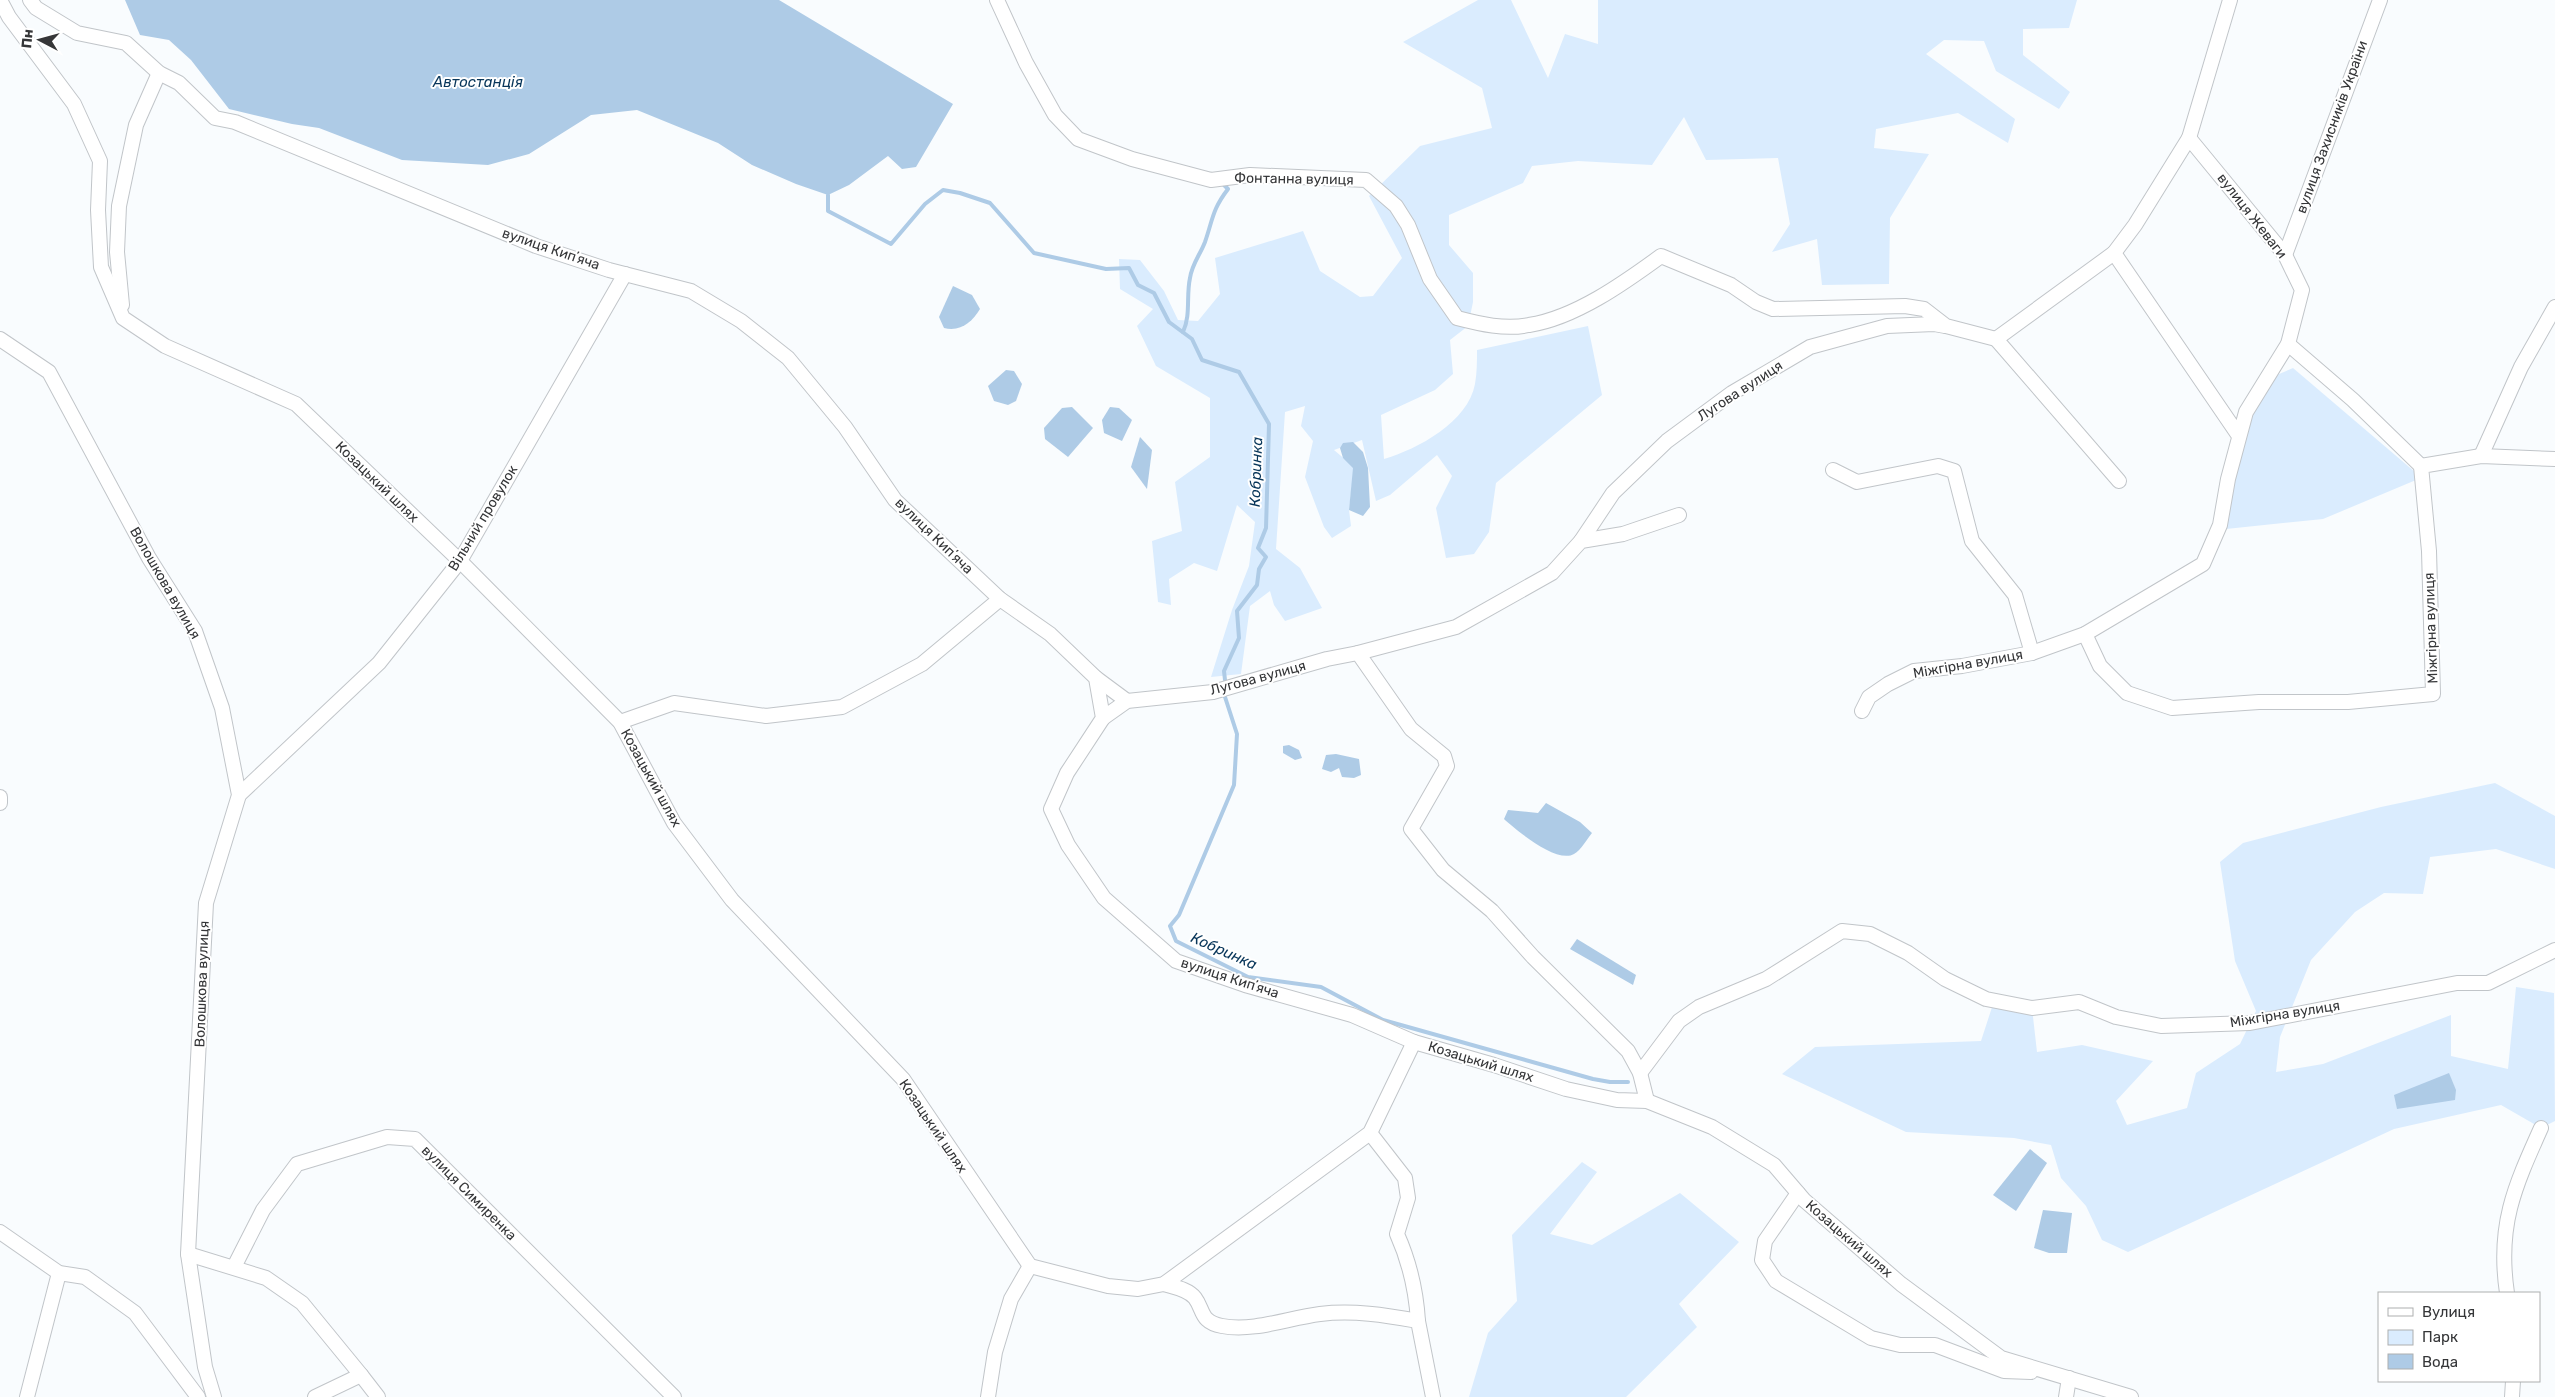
<svg xmlns="http://www.w3.org/2000/svg" width="2555" height="1397" font-family="Rubik,sans-serif">
<style>
.green{fill:#daecfe}
.water{fill:#aecbe6}
.lines{fill:none;stroke-linecap:round;stroke-linejoin:round}
.stream{stroke:#aecbe6;stroke-width:4}
.minor-casing{stroke:#c1c5c9;stroke-width:16}
.minor{stroke:#fff;stroke-width:14}
.labels{text-anchor:middle;dominant-baseline:central;stroke-width:4;stroke-linejoin:round;paint-order:stroke}
.street-label{font-size:14px;fill:#353638;stroke:#fff}
.water-label{font-size:15px;font-style:italic;fill:#08365a;stroke:#fff}
</style>
<rect width="100%" height="100%" fill="#f9fcfe"/>
<g class="green">
<path d="M1478 0H1511L1548 78 1565 34 1598 44V0H2077L2069 28 2023 29V55L2070 92 2059 109 1996 71 1984 41 1944 40 1926 54 2015 119 2008 143 1958 113 1876 129 1874 148 1929 154 1890 218 1889 284 1822 285 1817 239 1772 252 1790 224 1778 158 1706 160 1684 117 1652 165 1578 161 1532 166 1523 183 1449 215V245L1473 273V302L1468 326 1450 340 1453 374 1435 390 1381 415 1384 459C1418 449 1468 422 1475 384 1477 373 1477 361 1477 350L1588 326 1602 395 1496 483 1489 532 1474 554 1446 558 1436 508 1452 476 1437 455 1390 495 1376 501 1362 440 1334 450 1354 467 1349 510 1351 526 1332 538 1324 527 1305 477 1313 441 1301 426 1305 406 1285 412 1276 549 1300 568 1322 608 1285 621 1274 605 1270 591 1250 606 1241 674 1211 677 1232 610 1249 566 1255 522 1237 505 1217 571 1194 563 1169 579 1171 605 1158 602 1152 541 1182 531 1175 482 1210 457V398L1156 366 1137 326 1153 309 1120 289 1119 259 1140 260 1164 291 1178 320 1198 321 1220 294 1215 258 1303 231 1320 271 1360 297 1373 296 1402 258 1369 196 1420 146 1492 128 1482 88 1403 42Z"/>
<polygon points="2293,368 2415,472 2416,480 2323,519 2226,529 2235,465 2251,417 2272,377"/>
<polygon points="2495,783 2555,816 2555,869 2496,849 2430,857 2423,894 2384,893 2355,912 2311,960 2280,1037 2276,1072 2323,1064 2451,1015 2451,1056 2508,1069 2516,987 2554,993 2555,1121 2541,1128 2501,1105 2394,1129 2128,1252 2102,1240 2086,1206 2061,1178 2051,1145 2014,1138 1906,1132 1782,1074 1815,1047 1981,1041 1994,1001 2032,1008 2037,1052 2082,1045 2153,1061 2116,1101 2127,1125 2187,1108 2196,1073 2240,1044 2256,1011 2235,961 2220,862 2243,843 2381,807"/>
<polygon points="1582,1162 1597,1172 1550,1234 1592,1245 1680,1193 1739,1242 1679,1304 1697,1327 1626,1397 1469,1397 1488,1333 1517,1301 1512,1235"/>
</g>
<g class="water">
<polygon points="125,0 779,0 953,104 916,167 902,169 888,156 849,185 828,195 796,184 752,165 718,143 637,110 591,115 529,154 488,165 402,160 319,128 292,124 229,109 191,60 169,40 140,35"/>
<path d="M953 286 972 295 980 309C972 322 961 332 944 328L939 317Z"/>
<polygon points="1006,370 1014,371 1022,384 1016,401 1008,405 994,401 988,386"/>
<polygon points="1072,407 1093,428 1068,457 1045,439 1044,428 1062,408"/>
<polygon points="1110,407 1119,408 1132,420 1122,441 1104,433 1102,420"/>
<polygon points="1140,437 1152,450 1147,489 1131,467"/>
<polygon points="1353,442 1363,452 1368,468 1370,507 1363,516 1349,510 1353,468 1343,458 1340,448 1343,443"/>
<polygon points="1289,745 1299,750 1302,758 1295,760 1283,753 1283,746"/>
<polygon points="1336,754 1359,759 1361,775 1354,778 1342,777 1339,768 1331,772 1322,769 1326,755"/>
<path d="M1546 803 1580 822 1592 833C1587 839 1581 850 1574 854 1557 864 1516 830 1504 819L1508 810 1538 813Z"/>
<polygon points="1577,939 1636,975 1633,985 1570,949"/>
<polygon points="2449,1073 2456,1090 2455,1100 2397,1109 2394,1095"/>
<polygon points="2030,1149 2047,1163 2016,1211 1993,1195"/>
<polygon points="2043,1210 2072,1213 2067,1253 2049,1253 2034,1248"/>
</g>
<g class="lines">
<g class="stream">
<polyline points="828,195 828,211 891,244 925,204 943,190 960,193 990,203 1034,253 1106,269 1129,268 1138,285 1154,293 1169,322 1192,339 1202,360 1239,372 1269,424 1266,528 1258,548 1266,557 1259,569 1257,585 1237,611 1239,638 1224,671 1225,680"/>
<path d="M1183 332C1191 315 1186 296 1190 278 1192 264 1200 255 1205 242 1213 219 1212 210 1228 189L1224 185"/>
<polyline points="1225,697 1237,734 1234,785 1179,915 1170,926 1176,941 1248,977 1321,987 1383,1020 1593,1079 1610,1082 1628,1082"/>
</g>
<g class="minor-casing">
<g id="minor">
<polyline points="0,0 9,17 74,104 100,161 98,210 101,267 123,318 165,346 296,404 460,561 620,722 674,823 732,900 903,1079 1030,1266 1108,1286 1138,1289 1164,1284 1370,1133 1414,1042 1494,1065 1566,1089 1617,1100 1647,1101 1712,1127 1774,1165 1804,1200 1901,1284 2001,1358 2131,1397"/>
<polyline points="30,0 36,8 77,33 126,43 159,73 179,83 215,118 235,122 536,246 609,270 691,291 741,321 788,358 845,427 895,500 1000,599 1050,634 1096,678 1103,718 1067,773 1051,809 1068,845 1104,898 1176,961 1245,985 1352,1015 1414,1042"/>
<path d="M997 0 1026 63 1055 115 1078 139 1132 159 1211 180 1250 175 1366 180 1396 206 1408 225 1430 279 1457 318C1480 324 1505 330 1529 325 1575 318 1624 283 1661 256L1731 285 1756 302 1773 309 1905 306 1924 309 1946 326 1996 339"/>
<polyline points="2189,138 2230,0"/>
<polyline points="2114,253 1996,339 2119,481"/>
<polyline points="2285,255 2380,0"/>
<polyline points="122,305 117,252 119,206 136,125 159,73"/>
<polyline points="0,339 49,372 149,558 195,631 222,708 239,795 206,903 188,1254 205,1367 214,1397"/>
<polyline points="2288,344 2353,400 2421,466"/>
<polyline points="2481,456 2521,367 2555,307"/>
<polyline points="1833,470 1857,482 1938,466 1954,471 1972,541 2015,595 2032,653"/>
<polyline points="1581,541 1613,493 1667,441 1732,393 1810,347 1887,326 1934,324 1945,326"/>
<polyline points="2085,634 2100,666 2127,693 2172,708 2259,702 2348,702 2433,694 2429,551 2421,466 2481,456 2555,459"/>
<polyline points="1358,653 1456,627 1552,573 1581,541 1623,534 1679,515"/>
<polyline points="1096,678 1127,701"/>
<polyline points="1862,711 1869,697 1888,684 1914,671 1962,666 2032,653 2085,634 2203,564 2220,525 2228,479 2246,412 2288,344 2302,290 2285,255 2189,138 2135,225 2114,253 2239,436"/>
<polyline points="1103,718 1127,701 1213,692 1327,659 1358,653 1411,729 1444,756 1447,766 1411,829 1443,870 1492,911 1533,957 1628,1051 1640,1073 1647,1101"/>
<polyline points="620,722 674,703 766,716 842,707 922,664 1000,599"/>
<polyline points="239,795 379,663 460,561 625,274"/>
<polyline points="0,797 0,803"/>
<polyline points="1640,1073 1679,1021 1699,1007 1766,979 1842,931 1870,934 1908,953 1945,979 1986,999 2032,1008 2079,1002 2116,1017 2161,1026 2250,1023 2457,983 2488,983 2555,950"/>
<path d="M1370 1133 1405 1178 1408 1198 1397 1234C1410 1263 1416 1289 1418 1321"/>
<polyline points="1798,1193 1765,1241 1762,1260 1776,1281 1871,1338 1900,1345 1935,1345 2004,1371 2031,1372"/>
<polyline points="0,1232 59,1273 85,1277 135,1313 198,1397"/>
<polyline points="188,1254 266,1278 302,1303 361,1375 315,1397"/>
<polyline points="234,1267 263,1210 297,1164 387,1137 415,1139 674,1397"/>
<path d="M1164 1284C1174 1287 1188 1289 1195 1298 1204 1310 1200 1322 1222 1326 1254 1332 1288 1318 1320 1314 1353 1310 1385 1315 1418 1321L1433 1397"/>
<path d="M2507 1293C2497 1226 2514 1188 2541 1128"/>
<polyline points="361,1375 378,1397"/>
<polyline points="27,1397 59,1273"/>
<polyline points="988,1397 995,1352 1011,1299 1030,1266"/>
<polyline points="2066,1397 2069,1378"/>
<polyline points="2512,1397 2513,1381"/>
</g>
</g>
<use href="#minor" class="minor"/>
</g>
<g class="labels">
<g class="street-label">
<text transform="translate(2332 127) rotate(-70)">вулиця Захисників України</text>
<text transform="translate(1294 179) rotate(1)">Фонтанна вулиця</text>
<text transform="translate(2252 216) rotate(52)">вулиця Жеваги</text>
<text transform="translate(551 249) rotate(19)">вулиця Кипʼяча</text>
<text transform="translate(1740 391) rotate(-33)">Лугова вулиця</text>
<text transform="translate(377 482) rotate(44)">Козацький шлях</text>
<text transform="translate(483 518) rotate(-59)">Вільний провулок</text>
<text transform="translate(934 536) rotate(44)">вулиця Кипʼяча</text>
<text transform="translate(165 583) rotate(60)">Волошкова вулиця</text>
<text transform="translate(2431 628) rotate(-92)">Міжгірна вулиця</text>
<text transform="translate(1968 664) rotate(-10)">Міжгірна вулиця</text>
<text transform="translate(1258 678) rotate(-15)">Лугова вулиця</text>
<text transform="translate(651 778) rotate(61)">Козацький шлях</text>
<text transform="translate(1230 978) rotate(18)">вулиця Кипʼяча</text>
<text transform="translate(202 984) rotate(-88)">Волошкова вулиця</text>
<text transform="translate(2285 1014) rotate(-9)">Міжгірна вулиця</text>
<text transform="translate(1481 1062) rotate(17)">Козацький шлях</text>
<text transform="translate(933 1126) rotate(56)">Козацький шлях</text>
<text transform="translate(469 1193) rotate(45)">вулиця Симиренка</text>
<text transform="translate(1849 1239) rotate(41)">Козацький шлях</text>
</g>
<g class="water-label">
<text x="478" y="82">Автостанція</text>
<text transform="translate(1256 472) rotate(-88)">Кобринка</text>
<text transform="translate(1224 951) rotate(24)">Кобринка</text>
</g>
</g>
<rect x="2378" y="1292" width="162" height="90" fill="#ffffff" stroke="#aeafaf"/>
<rect x="2388" y="1308" width="25" height="8" fill="#ffffff" stroke="#aeafaf"/>
<text x="2422" y="1317" font-size="15" fill="#353638">Вулиця</text>
<rect x="2388" y="1330" width="25" height="15" fill="#daecfe" stroke="#aeafaf"/>
<text x="2422" y="1342" font-size="15" fill="#353638">Парк</text>
<rect x="2388" y="1354" width="25" height="15" fill="#aecbe6" stroke="#aeafaf"/>
<text x="2422" y="1367" font-size="15" fill="#353638">Вода</text>
<g transform="translate(40 40) rotate(276)" stroke="#ffffff" stroke-width="4" paint-order="stroke">
<path d="M0-4L9 19L0 12L-9 19Z" fill="#353638"/>
<text y="-8" font-size="14" font-weight="bold" text-anchor="middle" fill="#353638">Пн</text>
</g>
</svg>
